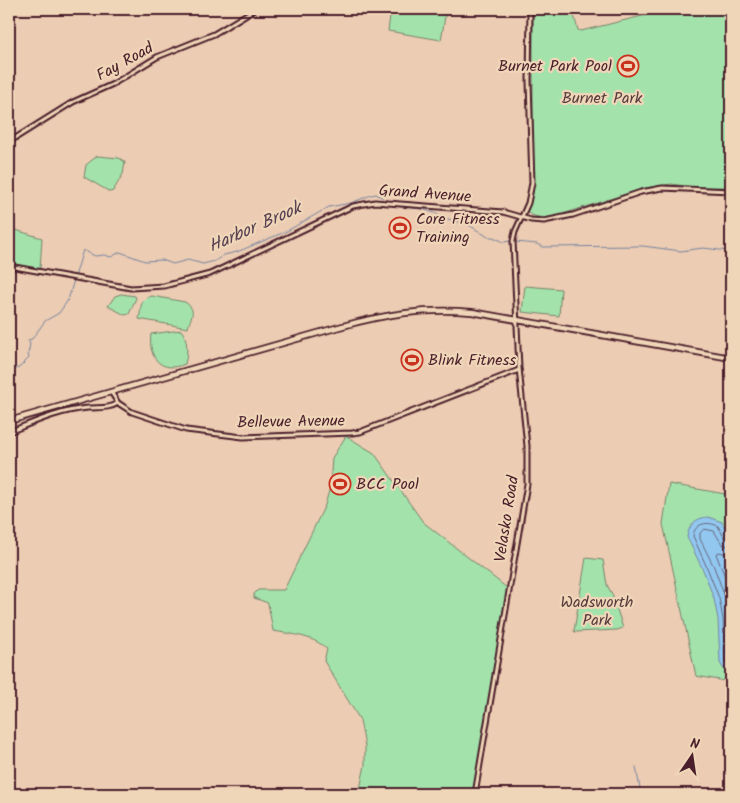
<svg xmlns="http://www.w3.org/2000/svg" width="740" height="803" font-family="Kalam,sans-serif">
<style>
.green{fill:#a3e3ab;stroke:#76816b}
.water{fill:#92c8f0;stroke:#7584a1}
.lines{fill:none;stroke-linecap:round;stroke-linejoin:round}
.shore{stroke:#67637a;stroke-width:1}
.stream{stroke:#7584a1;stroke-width:1}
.minor-casing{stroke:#4a1f2b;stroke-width:7}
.major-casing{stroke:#4a1f2b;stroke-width:8}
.minor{stroke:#f0d6b8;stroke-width:3}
.major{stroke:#f0d6b8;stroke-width:4.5}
.labels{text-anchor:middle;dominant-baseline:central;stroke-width:4.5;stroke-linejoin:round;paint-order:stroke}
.street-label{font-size:16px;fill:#4a1f2b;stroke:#f0d6b8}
.poi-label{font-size:16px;fill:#4a1f2b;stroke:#f0d6b8;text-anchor:start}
.park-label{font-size:16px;fill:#573c3e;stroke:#f0d6b8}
.water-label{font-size:18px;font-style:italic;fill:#584152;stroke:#f0d6b8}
</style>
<rect width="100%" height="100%" fill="#ecccb2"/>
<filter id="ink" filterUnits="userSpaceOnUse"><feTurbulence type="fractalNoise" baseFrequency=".02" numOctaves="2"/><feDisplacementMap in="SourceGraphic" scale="10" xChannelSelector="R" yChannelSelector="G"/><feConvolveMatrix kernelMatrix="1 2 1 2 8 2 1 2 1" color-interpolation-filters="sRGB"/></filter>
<g filter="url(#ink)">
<g class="green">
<polygon points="391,9 466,9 466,10 446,11 441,40 388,31"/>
<path d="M533 9H572L578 30 581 31 671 9H731V187H694L671 184 645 188 553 217C544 218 534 218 527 212L533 193Z"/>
<polygon points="97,156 119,158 125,162 123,174 113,191 110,192 84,177 86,165"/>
<polygon points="9,228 42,238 40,269 9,263"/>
<polygon points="525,286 561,289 559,316 522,312"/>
<polygon points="121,294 135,296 136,298 129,314 125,315 108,306 115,296"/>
<path d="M152 296 185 302C198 311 190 317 188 328L139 319C142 308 138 300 152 296Z"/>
<path d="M181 330C188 338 188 354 185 364 160 374 148 357 151 334Z"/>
<path d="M346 436 374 453 423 522 507 588 473 794H359L365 765V746L360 720 324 661 327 649C314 636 291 634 273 631L268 603 254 598V594L258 590H284L325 505 330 487 332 458Z"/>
<polygon points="669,484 731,495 731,682 696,676 663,524"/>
<polygon points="586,558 603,560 607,585 612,594 623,628 617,630 575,632 574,631"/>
</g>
<path class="water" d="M708 517 722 522 731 541V673L723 668 720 663 718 619 714 599 704 572 687 537C689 525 695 518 708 517Z"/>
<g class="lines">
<g class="shore">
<path d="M731 541 725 539 718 526C707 521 695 523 693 536L708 570 719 598 723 619 725 662 727 665 731 667"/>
<polyline points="731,547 722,544 714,531 704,529 700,533 700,539 714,567 725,597 729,618 731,660"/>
<polyline points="731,555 719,552 716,554 731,592"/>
</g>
<g class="stream">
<polyline points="389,204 393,206 422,209 435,213 441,217 469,225 488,237 493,237 504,242 511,241"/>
<polyline points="516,242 537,244 542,247 643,246 681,251 703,248 728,251"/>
<polyline points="9,373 20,367 29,358 28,354 30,344 28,340 32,339 45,321 59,313 68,300 83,250 95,256 104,255 111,257 120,252 145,261 162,260 173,264 188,260 203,264 215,261 224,255 237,252 287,231 329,207 351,203 371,195 376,194 383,198"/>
<polyline points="636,767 641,794"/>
</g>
<g class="minor-casing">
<g id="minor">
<polyline points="9,142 73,102 113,84 157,57 214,34 255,9"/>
<polyline points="9,266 131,288 164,286 210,274 353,206 375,202 503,212 531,220 544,221 573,215 641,192 662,188 731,191"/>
<polyline points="111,392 118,403 132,412 186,430 243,437 352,433 360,432 519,370"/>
<path d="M9 432C34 422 61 410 88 408 99 407 109 409 118 403"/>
<polyline points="475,794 527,484 527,446 519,368 513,241 515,232 528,203 532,183 529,81 530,9"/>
</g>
</g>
<g class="major-casing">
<path id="major" d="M9 421 339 327C385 314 424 308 472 312L731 358"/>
</g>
<use href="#minor" class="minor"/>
<use href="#major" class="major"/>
</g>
</g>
<defs>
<g id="stadium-ring" transform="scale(1.125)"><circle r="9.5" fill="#f0d6b8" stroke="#c8321e" stroke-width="1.5"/><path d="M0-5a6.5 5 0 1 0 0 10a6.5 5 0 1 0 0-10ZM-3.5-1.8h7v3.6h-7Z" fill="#c8321e"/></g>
</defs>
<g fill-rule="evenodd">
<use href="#stadium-ring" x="628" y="66"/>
<use href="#stadium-ring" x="400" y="228"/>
<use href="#stadium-ring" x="412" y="360"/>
<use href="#stadium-ring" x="340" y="484"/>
</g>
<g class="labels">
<g class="street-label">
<text transform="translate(125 62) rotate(-29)">Fay Road</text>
<text transform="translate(425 194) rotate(4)">Grand Avenue</text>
<text transform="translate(291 422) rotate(-1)">Bellevue Avenue</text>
<text transform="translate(507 519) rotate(-81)">Velasko Road</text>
</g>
<g class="poi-label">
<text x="612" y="66" text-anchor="end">Burnet Park Pool</text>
<text x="416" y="219">Core Fitness<tspan x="416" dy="18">Training</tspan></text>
<text x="428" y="360">Blink Fitness</text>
<text x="356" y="484">BCC Pool</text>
</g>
<g class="park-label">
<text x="602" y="98">Burnet Park</text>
<text x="597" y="602">Wadsworth<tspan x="597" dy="18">Park</tspan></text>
</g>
<g class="water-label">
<text transform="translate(255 228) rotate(-24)">Harbor Brook</text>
</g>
</g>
<rect width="740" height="803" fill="none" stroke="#f0d6b8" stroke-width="30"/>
<rect x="15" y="15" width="710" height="773" fill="none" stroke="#4a1f2b" stroke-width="2" filter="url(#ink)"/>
<g transform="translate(692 756) rotate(13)" stroke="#f0d6b8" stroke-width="4" paint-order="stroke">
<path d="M0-4L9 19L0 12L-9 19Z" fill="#4a1f2b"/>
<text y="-8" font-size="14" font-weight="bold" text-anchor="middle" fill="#4a1f2b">N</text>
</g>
</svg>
